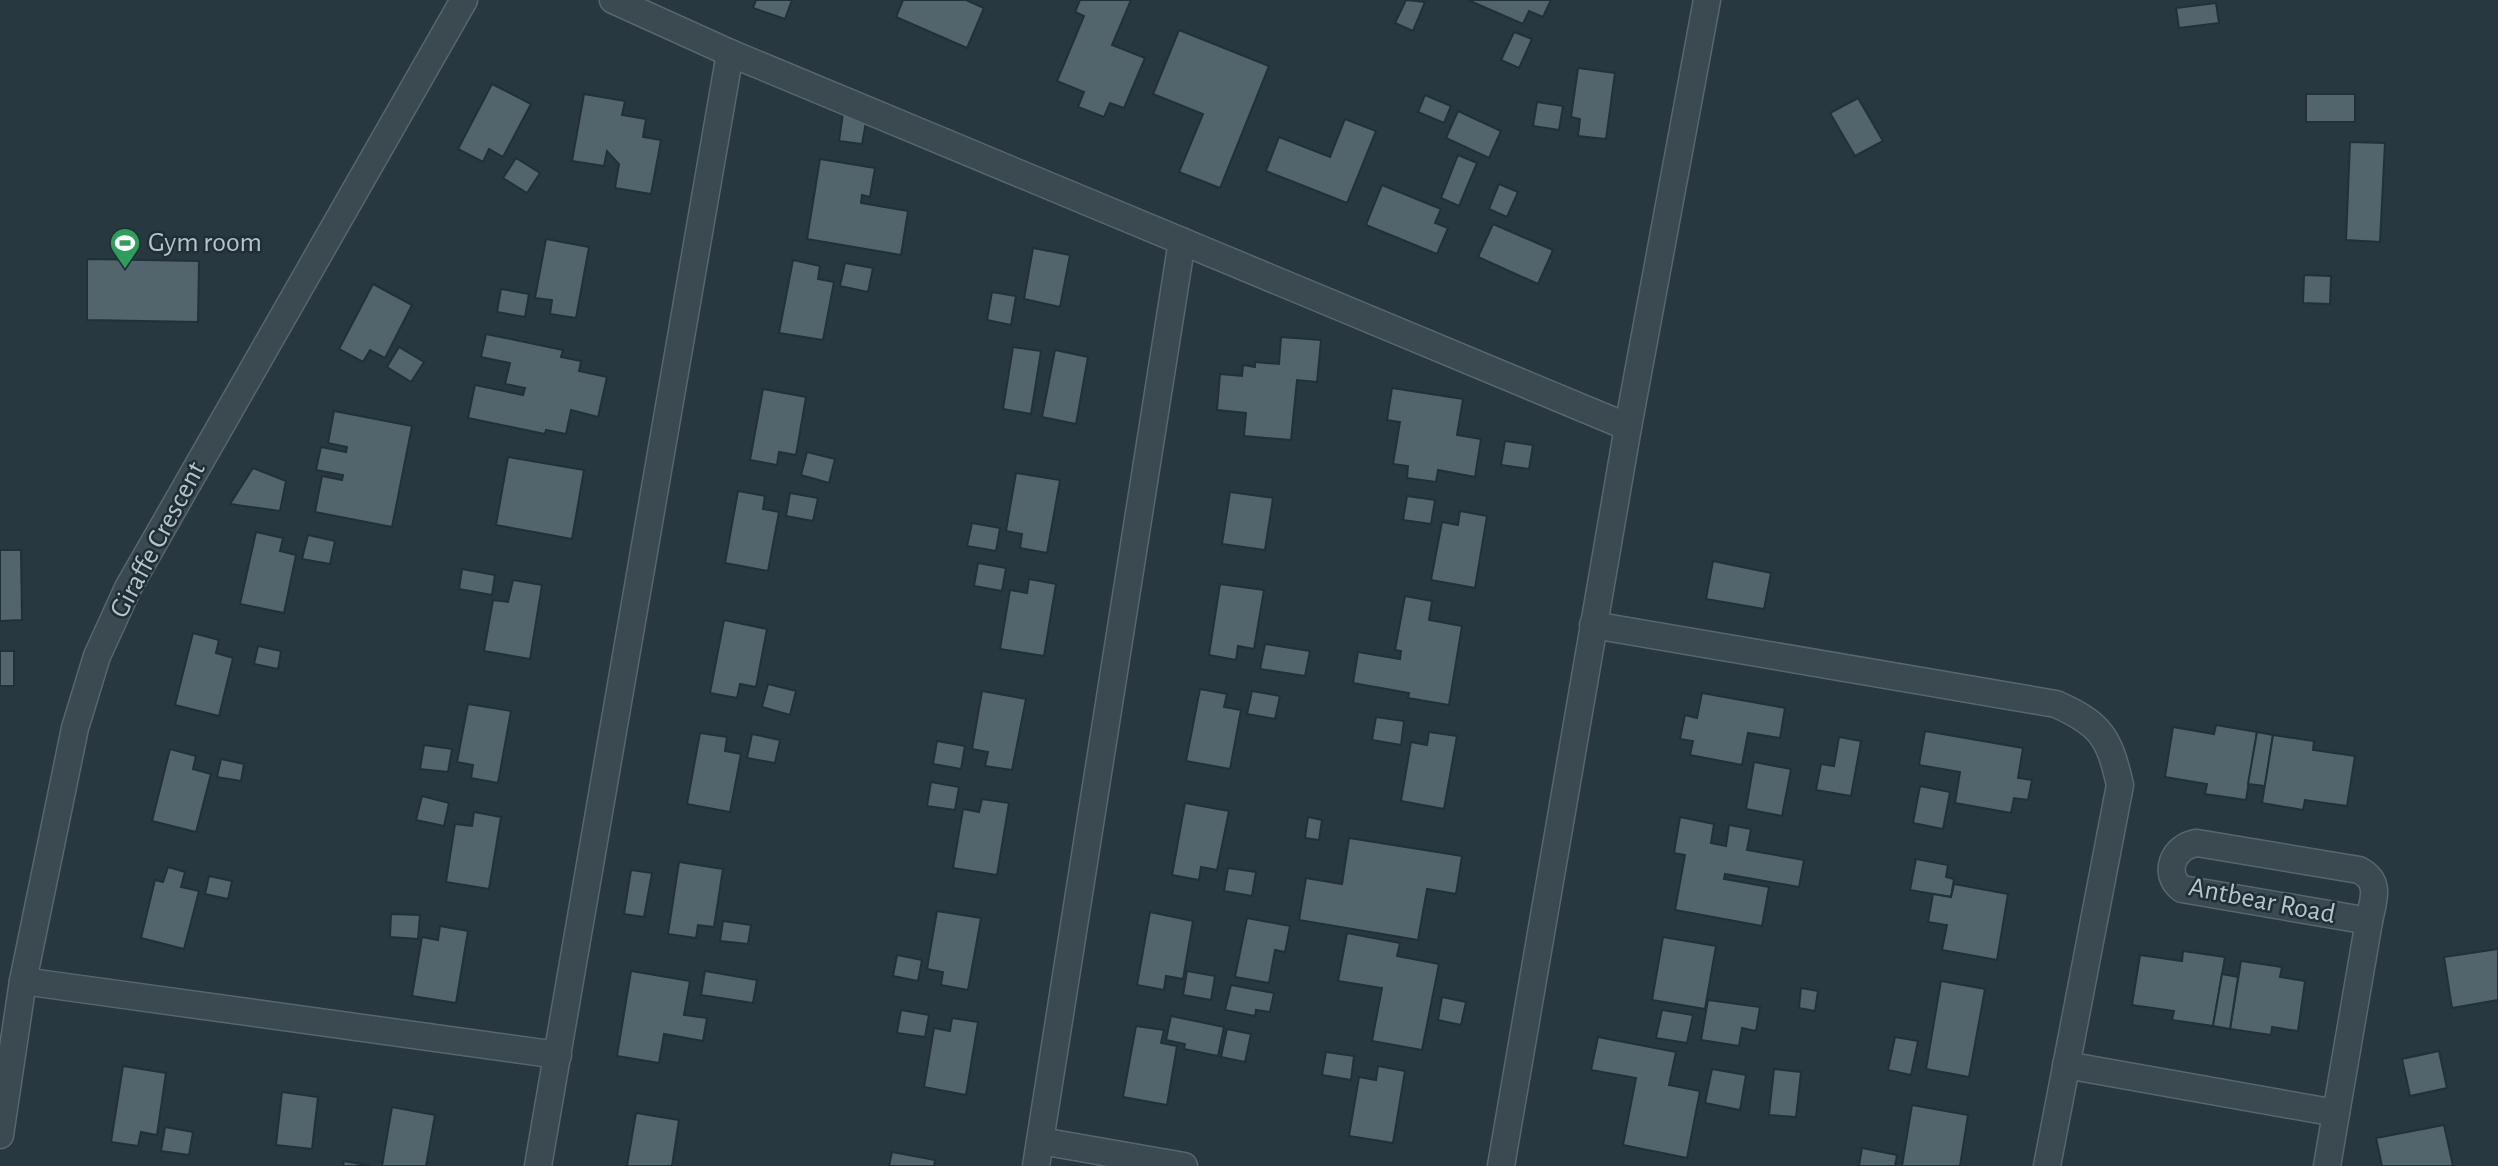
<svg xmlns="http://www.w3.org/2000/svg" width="2498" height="1166" font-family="'Alegreya Sans',sans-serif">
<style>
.building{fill:#52656d;stroke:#223037;stroke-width:2}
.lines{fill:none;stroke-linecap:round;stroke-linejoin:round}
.minor-casing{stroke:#59666d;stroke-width:29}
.minor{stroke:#3b4950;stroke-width:26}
.labels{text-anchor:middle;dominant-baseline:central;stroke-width:5;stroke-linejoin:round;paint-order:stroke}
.poi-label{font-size:28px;fill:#b7c3ca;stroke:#202e35;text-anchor:start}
.street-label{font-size:28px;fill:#b7c3ca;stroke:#202e35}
</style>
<rect width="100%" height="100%" fill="#273840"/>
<g class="building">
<polygon points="756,0 792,0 785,19 753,8"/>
<polygon points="903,0 966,0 984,8 967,48 896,17"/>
<polygon points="1080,0 1131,0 1112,45 1145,58 1124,108 1110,103 1104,117 1078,107 1084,92 1057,81 1084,16 1075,12"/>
<polygon points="1406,0 1425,2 1413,31 1395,23"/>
<polygon points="1468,0 1551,0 1543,17 1529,11 1523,24"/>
<polygon points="2216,3 2219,23 2179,28 2176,8"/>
<polygon points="1179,30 1269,66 1220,188 1179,172 1203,114 1153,94"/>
<polygon points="1514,32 1532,39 1519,68 1501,60"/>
<polygon points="1578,68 1615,73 1606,139 1578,136 1580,119 1571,117"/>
<polygon points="492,84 531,104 503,157 489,149 483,162 458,149"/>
<polygon points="584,94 625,101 622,115 646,119 643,137 661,140 651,194 615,188 619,164 607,151 604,166 572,161"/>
<rect x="2306" y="94" width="49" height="28"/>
<polygon points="1425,95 1451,106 1444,123 1418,112"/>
<polygon points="1858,98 1883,141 1855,156 1830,113"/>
<polygon points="1537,102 1563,106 1559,130 1533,126"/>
<polygon points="1458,111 1501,131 1489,158 1446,138"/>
<polygon points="843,113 867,117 862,144 839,141"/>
<polygon points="1345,119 1376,131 1347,203 1266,171 1279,137 1330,157"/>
<polygon points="2350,142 2385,143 2380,242 2346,240"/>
<polygon points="1458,155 1477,163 1459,206 1441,198"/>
<polygon points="516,158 540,173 527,193 503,178"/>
<polygon points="820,159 875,168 870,197 862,195 861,203 908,211 901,255 807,239"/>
<polygon points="1499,184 1518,192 1507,217 1489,209"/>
<polygon points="1382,185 1441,209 1435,223 1448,228 1437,254 1366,225"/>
<polygon points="1493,224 1553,250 1538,284 1478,257"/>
<polygon points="546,239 589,247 576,318 550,314 552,300 535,298"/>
<polygon points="1033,248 1070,255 1060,307 1024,299"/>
<polygon points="87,259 199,261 198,322 87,320"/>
<polygon points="793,260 820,266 818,279 834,282 823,340 779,333"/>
<polygon points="845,263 873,268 868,292 840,286"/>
<polygon points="2304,275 2331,276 2330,304 2303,303"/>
<polygon points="373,284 412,305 385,358 370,350 363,362 339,349"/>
<polygon points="501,289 529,294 525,317 497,312"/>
<polygon points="992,292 1016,296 1011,325 987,320"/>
<polygon points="486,334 563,350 561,357 581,361 579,371 607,377 598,417 571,410 566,434 546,430 545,434 468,418 475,385 523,395 525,388 505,384 510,363 481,357"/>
<polygon points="1281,337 1321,340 1317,382 1297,380 1291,440 1244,436 1246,413 1217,410 1220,374 1242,376 1243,365 1255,367 1255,362 1279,364"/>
<polygon points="399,347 424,362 411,382 387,367"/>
<polygon points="1013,347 1041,351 1031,414 1003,409"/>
<polygon points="1055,350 1088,357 1076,424 1042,417"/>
<polygon points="1392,388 1463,399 1457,435 1481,439 1475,477 1438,470 1436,482 1407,478 1408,466 1393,464 1400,422 1387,420"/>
<polygon points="763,389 806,397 796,455 779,452 777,465 750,460"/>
<polygon points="334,411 412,426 392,527 315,512 322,476 342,480 343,475 316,470 321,447 346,452 347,447 328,443"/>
<polygon points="1505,441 1533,445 1529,469 1501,465"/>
<polygon points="807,452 835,459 829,483 801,475"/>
<polygon points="508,457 584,470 572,539 496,525"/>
<polygon points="253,468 286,481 280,511 230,504"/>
<polygon points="1016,473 1060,480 1047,553 1020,548 1022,534 1006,531"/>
<polygon points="738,491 765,496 763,509 779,512 768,571 725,563"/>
<polygon points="1230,492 1273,498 1265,550 1222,544"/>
<polygon points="790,493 818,498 813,521 786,516"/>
<polygon points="1407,496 1435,500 1431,524 1403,520"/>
<polygon points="1460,511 1487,516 1475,588 1431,580 1442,522 1458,525"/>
<polygon points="972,523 1000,528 996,551 967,546"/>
<polygon points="256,532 283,538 280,551 296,555 284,613 240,604"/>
<polygon points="308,535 335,541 330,564 302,559"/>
<polygon points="0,550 21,550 22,620 0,621"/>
<polygon points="1713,561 1771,573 1764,609 1706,599"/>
<polygon points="978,563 1006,568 1002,591 974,586"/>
<polygon points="462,569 495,575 492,595 459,589"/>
<polygon points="1029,579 1056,584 1044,656 1000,649 1010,590 1027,593"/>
<polygon points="513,580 542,585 530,659 484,651 493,600 508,602"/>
<polygon points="1220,584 1264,590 1254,649 1238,646 1236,660 1209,655"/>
<polygon points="1405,596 1432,601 1429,620 1462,626 1449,705 1408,698 1409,693 1353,683 1358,652 1400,659 1401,651 1395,650"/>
<polygon points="724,620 767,629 756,687 740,684 737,698 710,693"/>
<polygon points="193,633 219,640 216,653 233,658 219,716 175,705"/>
<polygon points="1265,644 1310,651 1305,676 1260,669"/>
<polygon points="258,646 281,651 278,669 254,664"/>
<rect x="0" y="651" width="14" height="35"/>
<polygon points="768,684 796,691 790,715 762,707"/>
<polygon points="1200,689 1227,694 1224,707 1241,710 1230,769 1186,761"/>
<polygon points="982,691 1026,699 1012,770 985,766 988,752 972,749"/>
<polygon points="1252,691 1280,696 1275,719 1247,714"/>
<polygon points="1702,693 1785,708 1780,738 1748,733 1742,765 1690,755 1693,741 1680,739 1685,715 1697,718"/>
<polygon points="468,704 511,711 498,783 471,778 473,765 457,762"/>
<polygon points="1376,717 1404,721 1401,745 1372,740"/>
<polygon points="2216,725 2257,732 2246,800 2205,794 2207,784 2165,777 2173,727 2214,734"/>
<polygon points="1925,731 2023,748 2018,778 2032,780 2028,800 2014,798 2011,813 1955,803 1960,772 1919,765"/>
<polygon points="1429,732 1457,736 1444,809 1401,801 1411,742 1427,745"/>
<polygon points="2257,732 2273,735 2265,786 2248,784"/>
<polygon points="700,733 727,737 725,751 741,754 730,812 687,804"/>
<polygon points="752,734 780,740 775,763 747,758"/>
<polygon points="2273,735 2314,741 2313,750 2355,756 2347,806 2305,800 2303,810 2262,803"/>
<polygon points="1839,737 1861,741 1851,796 1816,790 1821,764 1834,766"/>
<polygon points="937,741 965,746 961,769 933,764"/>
<polygon points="424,745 452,749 448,772 420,769"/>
<polygon points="170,749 196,756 193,769 211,774 196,832 152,821"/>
<polygon points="221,759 244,764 241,781 217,777"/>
<polygon points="1754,762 1791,769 1782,816 1746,809"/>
<polygon points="931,782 959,787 955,810 927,806"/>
<polygon points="1920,786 1950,792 1943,829 1913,823"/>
<polygon points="422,796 449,803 444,826 416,820"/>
<polygon points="982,799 1009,803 997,875 953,868 963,809 979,812"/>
<polygon points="1185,803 1229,811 1217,870 1201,867 1199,880 1172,875"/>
<polygon points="474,812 501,817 489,889 446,882 455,824 472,826"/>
<polygon points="1308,817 1322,820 1319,840 1305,838"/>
<polygon points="1680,817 1714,824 1711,843 1726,846 1729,825 1751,829 1747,850 1804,860 1799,887 1725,874 1724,879 1769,887 1762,926 1675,910 1685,855 1674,853"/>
<polygon points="1349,838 1462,856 1456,894 1427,889 1418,940 1299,920 1306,878 1342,884"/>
<polygon points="1916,859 1948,865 1946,877 1954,879 1951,897 1910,890"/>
<polygon points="679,862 723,869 714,927 698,925 696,938 668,934"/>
<polygon points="168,867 185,872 181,887 199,891 184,949 141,938 155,880 163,882"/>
<polygon points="1228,868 1256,872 1252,896 1224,891"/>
<polygon points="631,870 652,873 644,917 624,914"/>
<polygon points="209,876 232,881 228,899 205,894"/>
<polygon points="1954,884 2008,894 1997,960 1942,950 1947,925 1928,922 1933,894 1951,897"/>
<polygon points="937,911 981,918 968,990 941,985 943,972 927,969"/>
<polygon points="1150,912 1193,921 1183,979 1166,976 1164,990 1137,985"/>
<polygon points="391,914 420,915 418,939 390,937"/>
<polygon points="1247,918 1290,926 1285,952 1275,950 1269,983 1235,977"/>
<polygon points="723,921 751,925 748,944 720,941"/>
<polygon points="440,926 468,931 456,1003 412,996 422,937 438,940"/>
<polygon points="1347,933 1400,943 1397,956 1439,964 1422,1050 1372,1041 1382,988 1338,981"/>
<polygon points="1663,937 1716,946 1705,1009 1652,1000"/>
<polygon points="2498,949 2498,1000 2452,1008 2444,957"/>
<polygon points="2183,951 2225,957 2213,1026 2172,1020 2174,1011 2132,1005 2140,955 2182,961"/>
<polygon points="897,955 922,960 918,981 893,976"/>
<polygon points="2241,961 2282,967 2280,977 2305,981 2298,1031 2272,1027 2271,1035 2230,1029"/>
<polygon points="631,971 690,981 684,1015 707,1018 703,1041 664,1034 659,1063 617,1056"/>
<polygon points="705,971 757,980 753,1003 701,995"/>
<polygon points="1187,971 1215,976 1211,1000 1183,995"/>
<polygon points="2222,974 2238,977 2230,1029 2213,1026"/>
<polygon points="1941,981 1985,989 1969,1077 1926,1069"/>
<polygon points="1231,985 1274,993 1270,1012 1256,1010 1255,1016 1225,1010"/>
<polygon points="1801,988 1818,991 1815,1011 1799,1008"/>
<polygon points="1442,997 1466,1002 1461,1025 1438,1020"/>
<polygon points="1708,1000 1760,1007 1756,1031 1742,1028 1739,1046 1701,1040"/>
<polygon points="901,1010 929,1015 925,1037 897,1033"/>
<polygon points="1662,1010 1693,1015 1687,1043 1656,1038"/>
<polygon points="1171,1016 1224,1027 1218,1056 1184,1049 1185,1044 1166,1040"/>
<polygon points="952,1018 978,1022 966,1095 924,1087 934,1028 950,1031"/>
<polygon points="1136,1026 1164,1030 1161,1043 1177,1046 1167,1105 1123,1097"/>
<polygon points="1227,1029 1251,1034 1245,1062 1221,1057"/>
<polygon points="1598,1037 1676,1052 1669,1085 1700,1091 1687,1158 1623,1145 1636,1078 1591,1070"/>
<polygon points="1895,1037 1918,1041 1911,1075 1888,1070"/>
<polygon points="2439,1051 2447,1088 2410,1096 2402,1059"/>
<polygon points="1326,1052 1354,1056 1351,1080 1322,1075"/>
<polygon points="123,1066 166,1073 157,1135 141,1132 138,1146 111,1142"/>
<polygon points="1378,1066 1405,1071 1393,1143 1349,1136 1359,1077 1376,1080"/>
<polygon points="1712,1069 1746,1075 1740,1110 1705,1103"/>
<polygon points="1774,1069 1801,1072 1796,1117 1769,1115"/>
<polygon points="282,1092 318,1097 312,1149 276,1145"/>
<polygon points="1912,1105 1968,1115 1960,1166 1902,1166"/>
<polygon points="392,1107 435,1115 426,1166 382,1166"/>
<polygon points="636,1113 679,1120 672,1166 627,1166"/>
<polygon points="2444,1125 2453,1166 2382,1166 2376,1138"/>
<polygon points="165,1127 193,1132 189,1155 161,1151"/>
<polygon points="1862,1148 1897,1155 1895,1166 1859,1166"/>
<polygon points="892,1152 935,1160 934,1166 889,1166"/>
<polygon points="344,1161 371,1166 343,1166"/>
</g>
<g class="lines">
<g class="minor-casing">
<g id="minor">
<polyline points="613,0 730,53 1628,427"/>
<path d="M1593 625 2056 704C2101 724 2109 737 2120 785L2047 1166"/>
<path d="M2197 843 2359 870C2382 882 2373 900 2369 921L2182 889C2162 874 2173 846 2197 843Z"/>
<polyline points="23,981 558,1055"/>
<polyline points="2066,1065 2336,1113"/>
<polyline points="0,1135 23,981 75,728 97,656 128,588 464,0"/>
<polyline points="1041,1141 1184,1166"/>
<polyline points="538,1166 730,53"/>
<polyline points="1036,1166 1182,241"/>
<polyline points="1501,1166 1628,427 1707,0"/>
<polyline points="2327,1166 2369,921"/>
</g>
</g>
<use href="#minor" class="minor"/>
</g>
<defs>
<g id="stadium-pin" transform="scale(1.575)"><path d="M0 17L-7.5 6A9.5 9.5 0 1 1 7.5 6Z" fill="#2e9e5b" stroke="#202e35"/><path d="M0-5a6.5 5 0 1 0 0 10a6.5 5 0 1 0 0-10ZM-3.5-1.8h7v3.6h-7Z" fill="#fff"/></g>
</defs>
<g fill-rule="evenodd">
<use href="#stadium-pin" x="125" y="243"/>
</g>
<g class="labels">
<g class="poi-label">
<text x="148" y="243">Gym room</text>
</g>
<g class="street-label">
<text transform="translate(158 540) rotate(-62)">Giraffe Crescent</text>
<text transform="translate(2262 901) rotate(11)">Antbear Road</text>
</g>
</g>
</svg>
